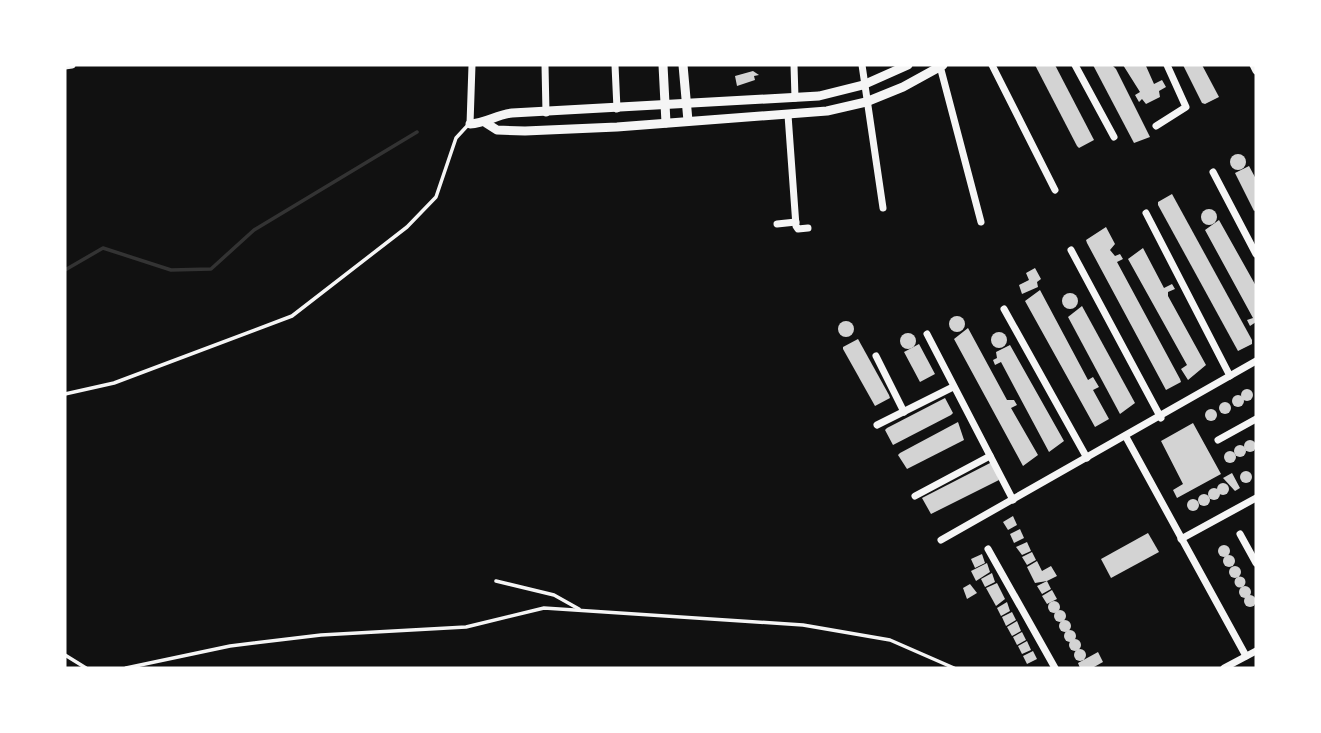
<svg xmlns="http://www.w3.org/2000/svg" width="1321" height="733" font-family="Overpass,sans-serif">
<style>
.lines{fill:none;stroke-linecap:round;stroke-linejoin:round}
.stream{stroke:#333;stroke-width:3.5}
.building{fill:#d3d3d3}
.service{stroke:#f5f5f5;stroke-width:3.5}
.minor{stroke:#f5f5f5;stroke-width:7}
.tertiary{stroke:#f5f5f5;stroke-width:9}
</style>
<rect width="100%" height="100%" fill="#111"/>
<g class="lines">
<polyline class="stream" points="65,270 103,248 171,270 211,269 254,230 417,132"/>
</g>
<g class="building">
<polygon points="1035,65 1055,65 1094,140 1079,148 1077,146"/>
<polygon points="1093,65 1112,65 1116,69 1150,137 1134,143"/>
<polygon points="1123,65 1146,66 1154,84 1162,80 1166,87 1159,91 1160,97 1146,104 1142,99 1139,102 1135,95 1140,92"/>
<polygon points="1183,65 1202,65 1219,97 1205,104 1202,103"/>
<polygon points="753,71 759,75 754,76 755,80 737,86 735,76"/>
<circle cx="1238" cy="162" r="8"/>
<polygon points="1249,166 1256,179 1256,210 1254,211 1235,173"/>
<polygon points="1172,194 1252,340 1252,344 1238,351 1158,205 1158,202"/>
<circle cx="1209" cy="217" r="8"/>
<polygon points="1219,220 1256,286 1256,322 1250,326 1247,320 1253,318 1205,230"/>
<polygon points="1106,227 1115,244 1110,250 1115,256 1120,254 1123,259 1117,262 1180,379 1181,382 1166,390 1087,243 1086,240"/>
<polygon points="1143,248 1164,288 1172,284 1175,289 1168,292 1168,296 1206,365 1188,380 1181,369 1187,365 1128,259"/>
<polygon points="1035,268 1041,279 1037,282 1038,287 1022,294 1019,285 1029,280 1026,273"/>
<polygon points="1040,290 1088,380 1093,377 1099,387 1093,390 1109,419 1095,427 1025,301"/>
<circle cx="1070" cy="301" r="8"/>
<polygon points="1082,306 1135,403 1120,414 1068,317"/>
<circle cx="957" cy="324" r="8"/>
<circle cx="846" cy="329" r="8"/>
<polygon points="968,328 1007,400 1014,400 1017,405 1011,408 1038,455 1023,466 954,339"/>
<circle cx="999" cy="340" r="8"/>
<circle cx="908" cy="341" r="8"/>
<polygon points="858,339 889,395 890,398 875,406 843,349 843,347"/>
<polygon points="919,344 935,374 920,382 904,352"/>
<polygon points="1010,345 1064,441 1049,452 1001,362 995,365 993,360 997,358 996,352"/>
<circle cx="1247" cy="395" r="6"/>
<circle cx="1238" cy="401" r="6"/>
<polygon points="945,398 953,413 951,415 893,445 885,430 887,428"/>
<circle cx="1225" cy="408" r="6"/>
<circle cx="1211" cy="415" r="6"/>
<polygon points="958,422 964,440 907,469 898,455 900,453"/>
<polygon points="1193,423 1221,474 1177,498 1173,490 1183,484 1161,441"/>
<circle cx="1250" cy="446" r="6"/>
<circle cx="1240" cy="451" r="6"/>
<circle cx="1230" cy="457" r="6"/>
<polygon points="992,462 999,480 931,514 922,498"/>
<circle cx="1246" cy="477" r="6"/>
<polygon points="1232,473 1240,488 1235,491 1223,478"/>
<circle cx="1223" cy="489" r="6"/>
<circle cx="1214" cy="494" r="6"/>
<circle cx="1204" cy="500" r="6"/>
<circle cx="1193" cy="505" r="6"/>
<polygon points="1013,516 1017,525 1008,530 1003,522"/>
<polygon points="1020,529 1024,538 1014,543 1010,534"/>
<polygon points="1148,533 1159,552 1111,578 1101,559"/>
<polygon points="1027,542 1031,551 1022,555 1016,547"/>
<circle cx="1224" cy="551" r="6"/>
<polygon points="1032,552 1036,560 1027,565 1022,557"/>
<polygon points="982,554 985,563 975,568 971,559"/>
<circle cx="1229" cy="561" r="6"/>
<polygon points="1037,561 1042,571 1051,566 1057,576 1047,581 1051,589 1042,594 1037,586 1047,581 1035,583 1027,567"/>
<polygon points="987,563 990,572 976,581 971,571"/>
<circle cx="1235" cy="572" r="6"/>
<polygon points="992,573 995,582 985,587 981,579"/>
<circle cx="1240" cy="582" r="5.5"/>
<polygon points="997,583 1005,599 996,606 986,588"/>
<polygon points="970,584 977,593 967,599 963,588"/>
<circle cx="1245" cy="592" r="6"/>
<polygon points="1052,590 1057,599 1047,604 1042,596"/>
<circle cx="1250" cy="601" r="6"/>
<circle cx="1054" cy="607" r="6"/>
<polygon points="1007,602 1010,611 1001,616 997,608"/>
<circle cx="1060" cy="616" r="6"/>
<polygon points="1012,612 1016,620 1006,626 1002,617"/>
<circle cx="1065" cy="626" r="6"/>
<polygon points="1017,621 1021,631 1012,636 1007,627"/>
<circle cx="1070" cy="636" r="6"/>
<polygon points="1022,632 1026,640 1017,645 1013,637"/>
<circle cx="1075" cy="645" r="6"/>
<polygon points="1027,641 1031,650 1022,654 1018,646"/>
<circle cx="1080" cy="655" r="6"/>
<polygon points="1033,651 1037,659 1027,664 1023,656"/>
<polygon points="1098,652 1103,662 1094,667 1080,668 1078,663"/>
</g>
<g class="lines">
<g class="service">
<polyline points="65,394 114,383 292,316 407,227 436,197 456,138 468,125"/>
<polyline points="496,581 554,595 579,609"/>
<polyline points="65,655 86,668"/>
<polyline points="126,668 230,646 321,635 466,627 544,608 803,625 890,640 954,668"/>
</g>
<g class="minor">
<polyline points="545,65 546,113"/>
<polyline points="615,65 617,109"/>
<polyline points="794,65 795,98"/>
<polyline points="862,65 883,208"/>
<polyline points="992,65 1055,190"/>
<polyline points="1075,65 1114,137"/>
<polyline points="1253,65 1256,71"/>
<polyline points="65,66 72,65"/>
<polyline points="940,66 981,222"/>
<polyline points="788,115 796,226 798,229 808,228"/>
<polyline points="470,124 472,65"/>
<polyline points="1156,126 1186,107 1167,65"/>
<polyline points="1213,172 1256,254"/>
<polyline points="1146,213 1230,376"/>
<polyline points="777,224 796,222"/>
<polyline points="1071,250 1161,418"/>
<polyline points="1004,309 1087,458"/>
<polyline points="927,334 1013,500"/>
<polyline points="876,356 904,412"/>
<polyline points="877,425 953,387"/>
<polyline points="1126,437 1246,656"/>
<polyline points="1218,440 1256,419"/>
<polyline points="915,496 990,456"/>
<polyline points="1240,534 1256,563"/>
<polyline points="1181,539 1256,498"/>
<polyline points="941,540 1256,361"/>
<polyline points="988,549 1055,668"/>
<polyline points="1224,668 1256,651"/>
</g>
<g class="tertiary">
<polyline points="663,65 666,123"/>
<polyline points="683,65 688,121"/>
<polyline points="486,123 497,130 525,131 617,127 827,111 866,102 903,87 943,65"/>
<path d="M470 124C486 123 496 115 512 113L819 96 863 85 908 65"/>
</g>
</g>
<rect width="1321" height="733" fill="none" stroke="#ffffff" stroke-width="133"/>
</svg>
